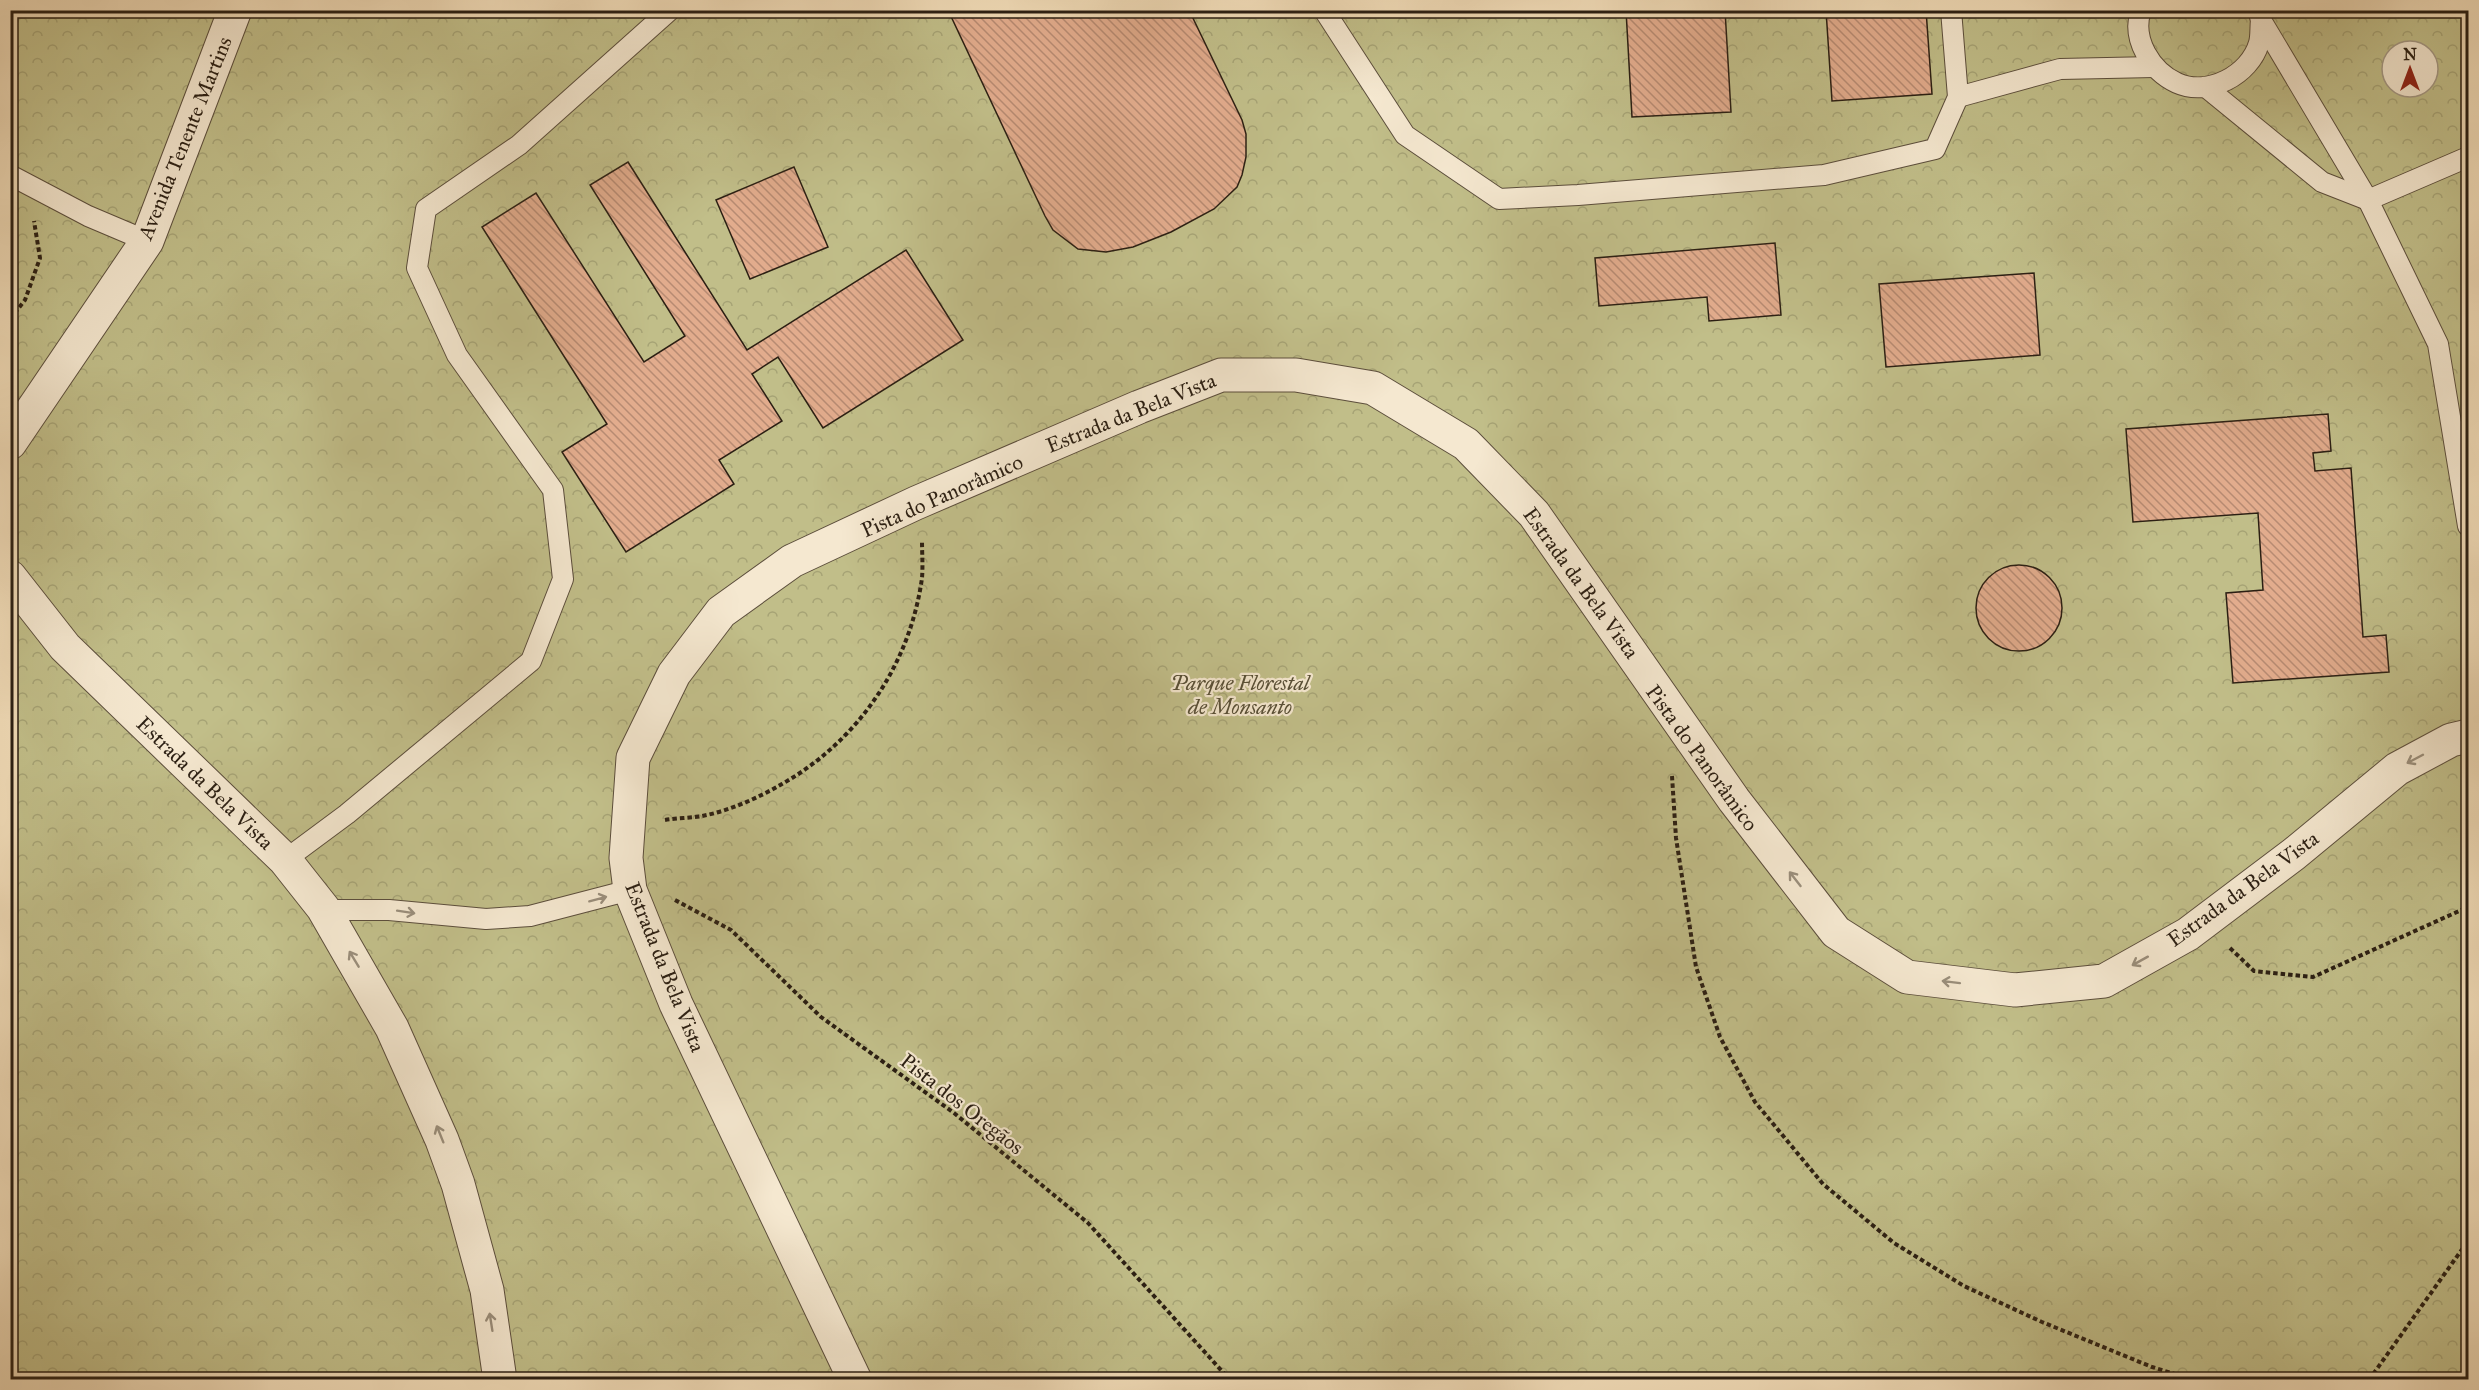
<svg xmlns="http://www.w3.org/2000/svg" width="2479" height="1390" font-family="'IM FELL Great Primer',serif">
<style>
.park{fill:url(#park-crowns);stroke:#766e4e;stroke-width:1.5;fill-rule:evenodd}
.building{fill:url(#building-back-hatch);stroke:#2b1f13;stroke-width:1.5}
.lines{fill:none;stroke-linecap:round;stroke-linejoin:round}
.service-casing{stroke:#5c4e3c;stroke-width:22}
.tertiary-casing{stroke:#5c4e3c;stroke-width:35}
.path{stroke:#2b1f13;stroke-width:4;stroke-dasharray:4.5 3;stroke-linecap:butt}
.service{stroke:#f5e8d0;stroke-width:20}
.tertiary{stroke:#f5e8d0;stroke-width:33}
.oneway{stroke:#9a8e7b}
.labels{text-anchor:middle;dominant-baseline:central;stroke-width:4.5;stroke-linejoin:round;paint-order:stroke}
.street-label{font-size:21px;fill:#2b1f13;stroke:#f5e8d0}
.park-label{font-size:21px;font-style:italic;fill:#584f36;stroke:#f5e8d0}
</style>
<defs>
<pattern id="park-crowns" width="20" height="18" patternUnits="userSpaceOnUse" patternTransform="scale(1.5)"><rect width="20" height="18" fill="#c1be89"/><path d="M2 6a3 3 0 1 1 6 0M12 15a3 3 0 1 1 6 0" fill="none" stroke="#a6a375"/></pattern>
<pattern id="building-back-hatch" width="6" height="6" patternUnits="userSpaceOnUse" patternTransform="scale(1.5)"><rect width="6" height="6" fill="#e2ac8d"/><path d="M-1 5l2 2M0 0l6 6M5-1l2 2" fill="none" stroke="#b78b72"/></pattern>
</defs>
<rect width="100%" height="100%" fill="#f0dbb7"/>
<filter id="stains"><feTurbulence type="fractalNoise" baseFrequency=".00333" numOctaves="4"/><feColorMatrix values="0 0 0 0 .2 0 0 0 0 .09 0 0 0 0 .02 0 0 0 .5 -.17"/></filter>
<radialGradient id="worn" r=".72"><stop offset=".6" stop-color="#630" stop-opacity="0"/><stop offset="1" stop-color="#630" stop-opacity=".3"/></radialGradient>
<path class="park" d="M11 11H2468V1379H11ZM2392 51H2428V87H2392Z"/>
<g class="building">
<polygon points="948,10 1189,10 1242,120 1246,134 1246,157 1242,175 1237,187 1214,209 1171,232 1133,247 1106,252 1078,249 1053,230 1045,216"/>
<polygon points="1408,10 1482,10 1408,15"/>
<polygon points="1626,10 1725,10 1731,112 1632,117"/>
<polygon points="1826,10 1926,10 1932,94 1832,101"/>
<polygon points="628,162 747,350 906,250 963,340 823,428 778,357 752,374 782,421 719,460 734,484 626,552 562,452 607,424 482,227 536,193 644,362 685,336 590,185"/>
<polygon points="794,167 828,247 750,279 716,200"/>
<polygon points="1775,243 1781,315 1709,321 1707,297 1599,306 1595,258"/>
<polygon points="2034,273 2040,355 1886,367 1879,284"/>
<polygon points="2328,414 2331,451 2313,453 2315,471 2351,468 2363,637 2386,635 2389,672 2233,683 2226,593 2263,590 2258,513 2133,522 2126,429"/>
<circle cx="2019" cy="608" r="43"/>
</g>
<g class="lines">
<g class="service-casing">
<g id="service">
<polyline points="1324,10 1405,135 1499,199 1578,195 1824,175 1935,149 1958,97 1951,10"/>
<path d="M2141 10C2131 39 2151 71 2177 83 2208 97 2250 75 2259 43 2261 36 2260 27 2261 20"/>
<polyline points="2258,10 2261,20 2368,200"/>
<polyline points="2207,88 2322,182 2368,200"/>
<polyline points="1958,97 2060,69 2154,67"/>
<polyline points="2468,157 2368,200 2438,344 2468,526"/>
<polyline points="10,175 88,216 147,241"/>
<polyline points="285,860 347,814 531,661 563,579 553,490 457,355 417,268 426,209 519,145 670,10"/>
<polyline points="317,910 389,910 486,919 530,916 630,890"/>
</g>
</g>
<g class="tertiary-casing">
<g id="tertiary">
<polyline points="10,443 147,241 235,10"/>
<polyline points="10,577 65,647 285,860 323,908 392,1028 442,1140 458,1184 487,1290 500,1380"/>
<polyline points="855,1380 676,1004 630,890 626,858 633,758 674,674 721,612 792,561 916,503 1139,407 1221,375 1296,375 1373,388 1466,444 1534,514 1734,800 1836,932 1907,977 2015,990 2104,981 2188,934 2294,854 2397,769 2451,740 2468,736"/>
</g>
</g>
<g class="path">
<polyline points="10,319 25,300 40,258 34,221"/>
<polyline points="1672,776 1676,838 1696,967 1720,1037 1755,1102 1823,1184 1894,1243 1964,1286 2042,1322 2152,1367 2194,1380"/>
<path d="M665 820C677 818 690 818 702 816 729 811 758 798 782 784 858 741 910 665 922 578 923 566 922 553 922 541"/>
<polyline points="675,900 731,930 821,1017 954,1113 1088,1223 1230,1380"/>
<polyline points="2230,948 2254,971 2313,977 2468,907"/>
<polyline points="2369,1380 2468,1241"/>
</g>
<use href="#service" class="service"/>
<use href="#tertiary" class="tertiary"/>
</g>
<defs><path id="oneway-shaft" d="M-6 0H5M1.5-3L5.5 0L1.5 3" fill="none" stroke-width="1.6" stroke-linecap="round" stroke-linejoin="round" transform="scale(1.5)"/></defs>
<g class="oneway">
<use href="#oneway-shaft" transform="translate(2415 759) rotate(152)"/>
<use href="#oneway-shaft" transform="translate(1795 879) rotate(-128)"/>
<use href="#oneway-shaft" transform="translate(598 899) rotate(-15)"/>
<use href="#oneway-shaft" transform="translate(406 912) rotate(9)"/>
<use href="#oneway-shaft" transform="translate(354 959) rotate(-121)"/>
<use href="#oneway-shaft" transform="translate(2140 961) rotate(151)"/>
<use href="#oneway-shaft" transform="translate(1951 982) rotate(-173)"/>
<use href="#oneway-shaft" transform="translate(440 1134) rotate(-112)"/>
<use href="#oneway-shaft" transform="translate(491 1322) rotate(-99)"/>
</g>
<g class="labels">
<g class="street-label">
<text transform="translate(185 138) rotate(-68)">Avenida Tenente Martins</text>
<text transform="translate(1131 413) rotate(-22)">Estrada da Bela Vista</text>
<text transform="translate(942 496) rotate(-24)">Pista do Panorâmico</text>
<text transform="translate(1581 583) rotate(54)">Estrada da Bela Vista</text>
<text transform="translate(1702 758) rotate(54)">Pista do Panorâmico</text>
<text transform="translate(205 783) rotate(44)">Estrada da Bela Vista</text>
<text transform="translate(2243 889) rotate(-36)">Estrada da Bela Vista</text>
<text transform="translate(665 967) rotate(68)">Estrada da Bela Vista</text>
<text transform="translate(962 1104) rotate(38)">Pista dos Oregãos</text>
</g>
<g class="park-label">
<text x="1240" y="683">Parque Florestal<tspan x="1240" dy="24">de Monsanto</tspan></text>
</g>
</g>
<rect width="2479" height="1390" fill="none" stroke="#f0dbb7" stroke-width="36"/>
<rect x="12" y="12" width="2455" height="1366" fill="none" stroke="#2b1f13" stroke-width="3"/>
<rect x="18" y="18" width="2443" height="1354" fill="none" stroke="#2b1f13" stroke-width="1.5"/>
<g transform="translate(2410 69)"><circle r="28" fill="#f5e8d0" stroke="#a49884" stroke-width="1.5"/>
<path d="M0-4.5L10 22L0 15L-10 22Z" fill="#8f2418"/>
<text y="-9" font-size="16" font-weight="bold" text-anchor="middle" fill="#2b1f13">N</text>
</g>
<rect width="100%" height="100%" filter="url(#stains)"/>
<rect width="100%" height="100%" fill="url(#worn)"/>
</svg>
